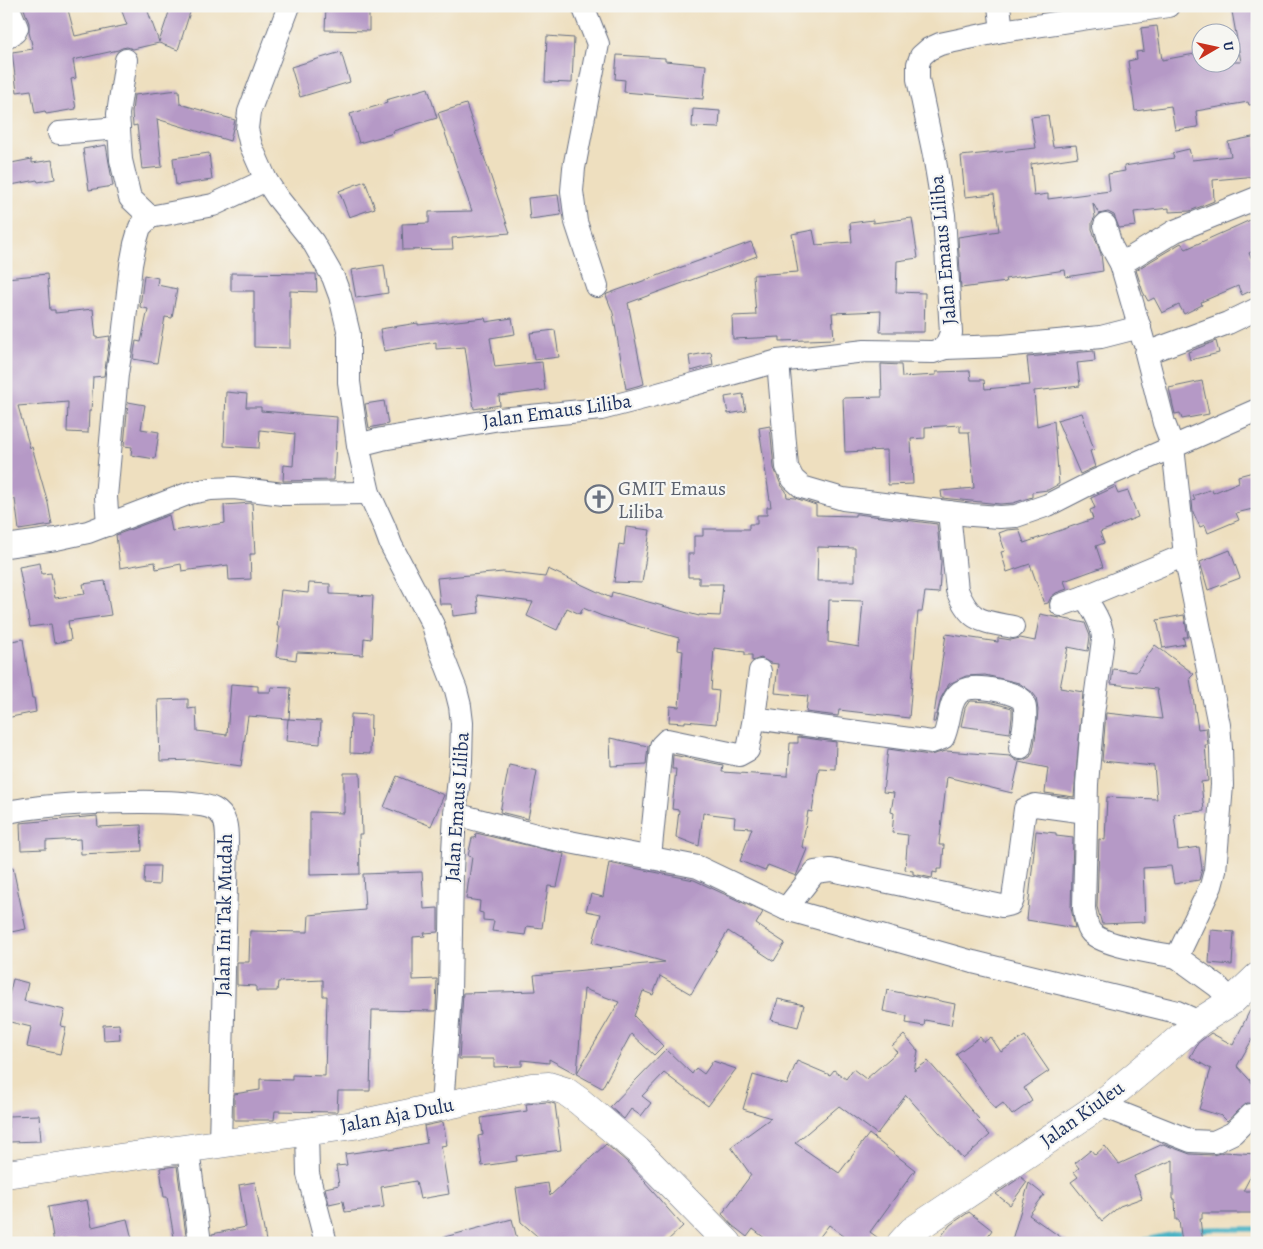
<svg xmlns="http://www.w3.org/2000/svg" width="1263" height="1249" font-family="Alegreya,serif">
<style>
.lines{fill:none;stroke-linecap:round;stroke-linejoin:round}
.stream{stroke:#44b0c2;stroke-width:5.5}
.building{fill:#b599c6;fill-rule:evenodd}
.minor-casing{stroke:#656d80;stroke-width:24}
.tertiary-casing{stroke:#656d80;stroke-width:29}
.minor{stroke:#fff;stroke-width:22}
.tertiary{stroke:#fff;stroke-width:28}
.labels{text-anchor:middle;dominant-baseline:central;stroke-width:4.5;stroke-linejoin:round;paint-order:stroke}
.street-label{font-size:20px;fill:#1b2f5e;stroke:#f6f6f2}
.worship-label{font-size:20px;fill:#5b616d;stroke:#f6f6f2;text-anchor:start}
</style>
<rect width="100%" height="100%" fill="#f6f6f2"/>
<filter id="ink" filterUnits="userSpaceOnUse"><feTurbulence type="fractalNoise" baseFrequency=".02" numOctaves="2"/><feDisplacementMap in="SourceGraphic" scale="10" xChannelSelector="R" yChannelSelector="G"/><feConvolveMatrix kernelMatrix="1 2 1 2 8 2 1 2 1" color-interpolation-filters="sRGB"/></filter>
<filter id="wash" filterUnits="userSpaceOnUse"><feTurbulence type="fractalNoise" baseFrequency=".0096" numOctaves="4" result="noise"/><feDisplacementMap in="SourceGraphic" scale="20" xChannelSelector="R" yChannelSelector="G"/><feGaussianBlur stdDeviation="1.12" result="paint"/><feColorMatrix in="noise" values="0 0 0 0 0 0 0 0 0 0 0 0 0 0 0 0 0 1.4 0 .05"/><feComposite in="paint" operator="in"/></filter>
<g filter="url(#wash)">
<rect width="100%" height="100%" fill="#eedfbf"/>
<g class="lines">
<polyline class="stream" points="1131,1243 1194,1230 1212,1229 1257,1229"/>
</g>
<g id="blocks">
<g class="building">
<polygon points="23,6 67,6 75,36 127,25 120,6 146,6 159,42 171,6 192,6 178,50 159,43 133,49 127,47 122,48 118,50 73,60 76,78 71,79 76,109 46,114 45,111 35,113 31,90 17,92 12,52 33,49 29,32 29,23"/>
<polygon points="326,6 369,6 369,31 325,30"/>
<polygon points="1231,6 1257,6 1257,104 1249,105 1248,102 1196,111 1198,127 1175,130 1171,106 1135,111 1128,61 1137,59 1136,52 1144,51 1141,28 1157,26 1162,60 1200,53 1200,62 1241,62"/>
<polygon points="547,36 574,38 572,83 545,82"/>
<polygon points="341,52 350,82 300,97 291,67"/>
<polygon points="617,55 665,58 665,61 706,65 703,99 624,92 625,80 615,79"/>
<polygon points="428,88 437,118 393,131 394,133 359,143 350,114 387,103 386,100"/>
<polygon points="179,90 180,104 235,120 230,141 157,119 162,167 142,169 137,125 133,126 132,112 134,95"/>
<polygon points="466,104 510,233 452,238 453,249 403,250 402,224 429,223 429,212 472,211 438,113"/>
<polygon points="693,109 720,111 719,128 692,127"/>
<polygon points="1048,115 1053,147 1076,145 1078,157 1031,164 1034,196 1048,194 1048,199 1110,191 1108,174 1125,171 1124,166 1174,158 1172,153 1189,149 1192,160 1231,156 1228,142 1257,136 1257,176 1213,180 1214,201 1190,211 1169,212 1169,208 1134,212 1136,226 1119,228 1114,215 1108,212 1099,214 1093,203 1095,217 1092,222 1092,229 1101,254 1103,271 1066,277 1065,270 1005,279 1006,282 961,288 958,237 999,231 994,194 965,197 961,156 1036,148 1031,117"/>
<polygon points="106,145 113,186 89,190 83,149"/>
<polygon points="209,153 212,180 176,185 173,158"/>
<polygon points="32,159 32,163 52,160 55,179 38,182 37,180 6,186 6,164"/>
<polygon points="365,181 375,208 349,217 339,191"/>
<polygon points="558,195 561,215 530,219 528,198"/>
<polygon points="1257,217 1257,249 1249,253 1257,271 1257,288 1242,295 1238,286 1201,302 1202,305 1184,314 1179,305 1162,313 1154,298 1148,301 1143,292 1136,270 1181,243 1186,249"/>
<polygon points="912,218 918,258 897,261 896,292 925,293 924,332 880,332 881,311 832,313 834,339 780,341 780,337 733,339 732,316 756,315 753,275 798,272 792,234 813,230 816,245 852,242 850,223 873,220 873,223"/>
<polygon points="751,242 757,256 628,303 644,384 626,389 613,313 606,295 607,294"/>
<polygon points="384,265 388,293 356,298 351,270"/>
<polygon points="231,273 316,274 317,292 290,291 290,348 254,347 254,291 231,291"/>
<polygon points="47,274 50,310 55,310 55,313 93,309 96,338 110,336 104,376 93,377 91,411 89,411 88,433 67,432 68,402 18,406 30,448 32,447 48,503 52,525 19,530 15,499 6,500 6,278"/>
<polygon points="144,275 158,278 157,285 177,289 172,318 165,317 157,363 133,359 136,341 141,342 148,309 140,307"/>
<polygon points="485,318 486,322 512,318 515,334 490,338 495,367 542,362 545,390 499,396 500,405 474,409 465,347 436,349 436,342 384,351 380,329 418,323 418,325"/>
<polygon points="555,330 559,357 534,360 530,333"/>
<polygon points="1216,341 1219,353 1190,360 1188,352"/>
<polygon points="1094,351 1095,361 1077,363 1080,386 1034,391 1037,426 1054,421 1059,484 1048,490 1032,492 1032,497 1013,503 1000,504 942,498 941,491 974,488 969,432 960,432 960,425 925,427 925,438 911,439 913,484 888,485 887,450 845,452 843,398 882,397 881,364 901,365 902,377 936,375 936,372 970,371 971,380 984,380 985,389 1030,385 1027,357"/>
<polygon points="711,352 713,365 691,371 689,356"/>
<polygon points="1202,381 1209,414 1182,419 1180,413 1175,414 1169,388"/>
<polygon points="226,392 247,394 246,407 261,407 261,411 337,417 334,480 283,481 284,465 293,466 295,434 260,430 259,448 224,446"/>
<polygon points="743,394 746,411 728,414 725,397"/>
<polygon points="384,401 388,424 369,428 365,404"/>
<polygon points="128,402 145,405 141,429 159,432 155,459 131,455 132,447 124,446"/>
<polygon points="1082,413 1094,450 1090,451 1095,467 1080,474 1057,420"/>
<path d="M770 426 774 468 781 485 786 491 787 497 795 498 816 505V515L855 516V514H857L937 524 941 561 939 593 925 592 922 612H918L909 718 839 710 838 716 806 712 808 696 775 693 778 664 770 663 761 658 752 661V655H745V652L714 648 711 690 719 691 716 724 685 721V723L669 722 670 706 679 707 683 651 678 650 679 638 602 616 583 608 580 614 567 608 557 630 527 616 533 602 477 595 479 613 453 616 452 604H440L437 578 503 572 545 577 548 569 611 598 612 592 699 616V615L720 616 723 584H699V577H688V554H694V536H703V529H749V524H757V515H767V507H771L759 428ZM818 547 855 548V581H817ZM829 600 863 601 859 647 828 642Z"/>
<polygon points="1257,471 1257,508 1236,513 1239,520 1208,533 1205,525 1200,527 1193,512 1192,501 1195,500 1193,496 1212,489 1213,493 1239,482 1238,476"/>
<polygon points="1115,487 1118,494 1128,491 1138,517 1100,532 1104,543 1096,546 1103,567 1064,581 1067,589 1056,593 1051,597 1048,603 1044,604 1030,564 1007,572 1001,552 1005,551 999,533 1007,530 1019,529 1024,543 1093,519 1090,510 1095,508 1091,498"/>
<polygon points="252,503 255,554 250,554 251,579 229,580 228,565 182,571 181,564 156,569 155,562 120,568 116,535 169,515 172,531 225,523 224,505"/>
<polygon points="626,527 650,530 642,583 614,582 619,544 624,545"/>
<polygon points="1230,550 1240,578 1208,590 1200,562"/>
<polygon points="40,563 42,574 51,573 55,598 85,594 83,584 105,581 111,615 68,621 71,640 54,643 51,624 30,627 19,567"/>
<polygon points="309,583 330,584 330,594 373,596 371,639 364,638 363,655 297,652 296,660 276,657 280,626 277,626 281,590 308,593"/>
<polygon points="1040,614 1085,623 1090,636 1088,651 1068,647 1060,688 1083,692 1074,797 1045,793 1048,768 1019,762 1012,793 947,777 939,845 944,845 942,869 937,869 937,873 933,872 932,878 913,874 913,871 905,870 908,835 892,833 894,813 891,812 894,793 883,792 888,749 930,755 946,751 1010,756 1017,761 1024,760 1030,757 1033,751 1036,733 1038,710 1036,697 1032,692 1019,683 985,675 966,676 949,684 941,698 935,722 933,722 946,634 998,642 998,638 1011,640 1020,638 1035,641"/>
<polygon points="1184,615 1188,637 1183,637 1185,644 1163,648 1157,620"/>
<polygon points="23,639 32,698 34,698 36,712 6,718 6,642"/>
<polygon points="1155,645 1194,674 1190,678 1198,729 1206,728 1208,745 1205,745 1208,781 1201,782 1204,811 1174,814 1178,850 1199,847 1202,869 1199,880 1174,884 1171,866 1143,868 1145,922 1102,924 1097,907 1099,839 1105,840 1107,797 1157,799 1154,766 1102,761 1106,713 1162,719 1157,689 1111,684 1113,669 1136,672"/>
<polygon points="231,684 258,686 258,692 270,692 271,687 291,688 289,719 248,716 241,766 198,760 160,761 158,700 188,699 188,709 196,708 197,731 227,735"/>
<polygon points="971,701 989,702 1012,708 1012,717 1010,733 961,726 965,708 968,703"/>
<polygon points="351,714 371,715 370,754 350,753"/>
<polygon points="288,719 321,721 320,744 286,741"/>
<polygon points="798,737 836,742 835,769 819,768 812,812 808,811 802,847 807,849 796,876 768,865 765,871 740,861 752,828 734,827 735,817 703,813 699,846 676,837 679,810 672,809 676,769 672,769 673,755 723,765 722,772 786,776 788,776 790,743 798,743"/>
<polygon points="610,738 648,746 646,764 611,766"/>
<polygon points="509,765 537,771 528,819 500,812"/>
<polygon points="344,773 360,773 362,834 359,834 360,874 310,875 310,812 344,813"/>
<polygon points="397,776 444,795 431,826 384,807"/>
<polygon points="97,816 98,827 141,825 142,851 81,854 80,839 46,841 46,849 21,850 20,823"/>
<polygon points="1036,831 1056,833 1056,836 1073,838 1071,908 1075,928 1027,920"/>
<polygon points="476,833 564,854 557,887 548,886 542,928 527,926 525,935 492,931 494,921 483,920 483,913 479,912 480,901 466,899 472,857 468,856 472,838 475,838"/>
<path d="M609 863 694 880 763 912 756 924 785 943 774 961 728 931 691 994 660 976 653 995 643 991 634 1016 663 1046 654 1055 631 1034 602 1088 549 1059V1063L522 1060V1066L494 1067V1059H459L463 993 536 991 534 975 665 962 593 942 601 914 586 911 591 894 603 897ZM584 989 619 1002 577 1073Z"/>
<polygon points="145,866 160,866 159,885 144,884"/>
<polygon points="13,868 26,929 6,933 6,869"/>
<polygon points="422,872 424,909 438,908 438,932 424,933 425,936 413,937 413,980 437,979 436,1011 372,1010 370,1091 338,1091 337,1112 275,1111 274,1120 234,1120 234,1094 260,1090 260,1079 292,1080 292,1075 325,1076 327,996 323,996 323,980 278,982 277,991 256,991 256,986 237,985 237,962 249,962 250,931 308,932 309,915 365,910 363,874"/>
<polygon points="1211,930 1234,932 1232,965 1209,963"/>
<polygon points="13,979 28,983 24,1001 65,1010 61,1026 66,1027 60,1054 27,1047 31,1027 6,1021 6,994 9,995"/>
<polygon points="887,990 955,1004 951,1025 925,1020 924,1026 906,1023 907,1016 883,1011"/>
<polygon points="778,999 804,1005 798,1027 771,1020"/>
<polygon points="1257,999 1257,1031 1237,1066 1257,1088 1257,1104 1247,1103 1227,1121 1222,1116 1199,1109 1211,1069 1190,1057 1198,1043 1211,1033 1233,1045 1254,1002"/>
<polygon points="119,1024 120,1039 104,1040 103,1025"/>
<polygon points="904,1035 918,1051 914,1071 928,1061 979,1119 977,1121 990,1135 963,1159 906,1095 877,1134 839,1106 795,1143 839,1173 869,1134 915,1170 870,1232 885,1243 853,1243 829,1225 815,1243 771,1243 753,1229 747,1237 733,1226 722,1214 751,1175 731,1147 771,1118 743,1109 753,1075 787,1085 797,1061 830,1075 834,1070 846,1079 853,1069 866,1079 897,1052 892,1046"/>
<polygon points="1025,1036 1049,1071 1024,1088 1032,1101 1012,1115 1003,1103 995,1109 956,1054 980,1037 984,1042 991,1037 1001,1052"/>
<polygon points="666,1049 692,1074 696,1068 704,1074 713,1061 736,1069 708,1106 664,1073 642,1096 651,1103 641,1116 631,1109 624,1119 610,1107"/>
<polygon points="547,1102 555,1104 561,1150 516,1156 517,1161 482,1166 478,1136 483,1135 481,1118 527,1111 526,1104"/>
<polygon points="39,1115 41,1141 9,1142 8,1116"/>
<polygon points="443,1122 447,1145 441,1146 449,1194 420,1199 416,1181 381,1187 384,1207 345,1212 343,1201 329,1204 325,1188 339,1185 336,1166 347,1165 345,1154 388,1148 389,1150 427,1143 424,1126"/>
<polygon points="606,1144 626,1161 646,1182 645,1183 683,1226 665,1243 545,1243 521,1222 516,1188 548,1183 550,1196"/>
<polygon points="1163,1144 1190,1154 1213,1155 1224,1152 1257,1154 1257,1164 1243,1191 1256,1191 1256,1213 1202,1213 1202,1219 1200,1219 1203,1243 1182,1243 1179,1220 1176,1220 1175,1199 1173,1199 1173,1160 1134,1176 1142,1198 1120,1206 1102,1221 1071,1182 1078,1177 1074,1172 1079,1168 1075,1163 1091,1150 1095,1155 1105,1146 1119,1164"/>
<polygon points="177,1166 187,1243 175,1243 167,1197 164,1197 160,1168"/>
<polygon points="1021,1177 1027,1182 1010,1205 996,1194"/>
<polygon points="255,1182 266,1241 213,1243 212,1234 246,1227 239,1185"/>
<polygon points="1029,1183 1044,1195 1029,1215 1069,1243 1011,1243"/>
<polygon points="87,1200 92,1227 127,1219 133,1243 107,1243 106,1238 82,1243 54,1243 48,1207"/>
<polygon points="969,1212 992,1230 983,1243 936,1243 950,1225"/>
<polygon points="512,1219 518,1243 442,1243 441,1238"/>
</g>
</g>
</g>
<g filter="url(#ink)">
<use href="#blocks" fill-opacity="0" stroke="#656d80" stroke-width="1"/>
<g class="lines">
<g class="minor-casing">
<g id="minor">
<polyline points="289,6 249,112 247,129 251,146 266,180 277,197 313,242 333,277 340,296 349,334 349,382 358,445"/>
<polyline points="583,6 598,44 574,168 572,191 576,222 597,286"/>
<polyline points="999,6 1002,31"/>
<polyline points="6,38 15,32 17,28 8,6"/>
<polyline points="126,60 118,114 121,160 130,198 150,217"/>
<polyline points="59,133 119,128"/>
<polyline points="1105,225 1111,246 1121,264 1143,340"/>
<polyline points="1121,264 1175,231 1257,198"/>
<polyline points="945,348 1002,346 1101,337 1140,327"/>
<polyline points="778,361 787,467 793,479 802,487 843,499 972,515 1000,517 1016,516 1048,505 1095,481 1257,410"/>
<path d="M949 512 957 590C970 622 981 621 1013 627"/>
<polyline points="108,525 106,497 117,374 123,337 131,265 135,244 140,227 150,217 213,205 266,180"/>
<polyline points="6,546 56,539 88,532 190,493 211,489 234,488 283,494 369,493"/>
<polyline points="1061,605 1084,597"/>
<polyline points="754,718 760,671"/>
<path d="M6 813C33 803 191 796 214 809 227 816 227 829 227 842L220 1144"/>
<polyline points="455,814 544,837 698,867 786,909 973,962 1177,1012 1199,1022"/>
<path d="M650 857 661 746 667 740 739 755 748 750 754 718 932 742 943 738C950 725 948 704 958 694 961 691 967 688 972 688 982 687 1018 692 1023 701 1029 714 1022 735 1020 748"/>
<polyline points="786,909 815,872 831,870 1002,906 1011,904 1013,899 1025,809 1035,805 1086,812"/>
<path d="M1177 957C1158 953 1100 946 1090 931 1086 925 1085 915 1084 908L1087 784 1093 714 1103 640C1103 625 1093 609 1084 597L1185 555"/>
<polyline points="1232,1001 1217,986 1177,957 1211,886 1215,871 1222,785 1221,748 1219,725 1185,555 1173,447 1164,423 1146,353 1228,323 1257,309"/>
<polyline points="1100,1105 1191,1141 1214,1142 1233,1133 1251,1115"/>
<polyline points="442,1107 450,994 452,870 455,814 461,761 462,723 460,706 456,690 440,649 433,625 391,545 384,526 369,493 358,445 382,439 500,419 601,409 651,396 778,361 865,351 933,352 945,348 951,333 944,215 934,155 918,79 918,64 921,56 929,49 940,44 1002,31 1168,6"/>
<polyline points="307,1131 308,1174 326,1243"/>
<polyline points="188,1150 200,1243"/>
</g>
</g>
<g class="tertiary-casing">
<g id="tertiary">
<polyline points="6,1174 354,1125 532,1087 549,1086 565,1091 579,1101 637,1150 728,1243"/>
<polyline points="901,1243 912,1231 1100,1105 1199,1022 1232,1001 1257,977"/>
</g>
</g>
<use href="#minor" class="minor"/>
<use href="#tertiary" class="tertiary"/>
</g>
</g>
<defs>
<g id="church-ring" transform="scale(1.4375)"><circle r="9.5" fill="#f6f6f2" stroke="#6b7280" stroke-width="1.5"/><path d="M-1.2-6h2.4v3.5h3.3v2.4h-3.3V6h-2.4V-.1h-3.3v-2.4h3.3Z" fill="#6b7280"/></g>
</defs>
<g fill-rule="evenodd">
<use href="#church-ring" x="599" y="499"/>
</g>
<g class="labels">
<g class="street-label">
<text transform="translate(943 250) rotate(-95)">Jalan Emaus Liliba</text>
<text transform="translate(557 411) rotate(-8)">Jalan Emaus Liliba</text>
<text transform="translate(457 807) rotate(-86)">Jalan Emaus Liliba</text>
<text transform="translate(224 915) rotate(-89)">Jalan Ini Tak Mudah</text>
<text transform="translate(1082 1114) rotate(-36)">Jalan Kiuleu</text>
<text transform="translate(397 1115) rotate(-11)">Jalan Aja Dulu</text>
</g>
<g class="worship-label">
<text x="618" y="488">GMIT Emaus<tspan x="618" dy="23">Liliba</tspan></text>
</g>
</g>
<rect width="1263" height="1249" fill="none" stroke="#f6f6f2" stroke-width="25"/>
<g transform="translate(1216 48) rotate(81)"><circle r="24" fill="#f6f6f2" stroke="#9ea6b7"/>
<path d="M0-4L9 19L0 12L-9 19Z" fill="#c8321e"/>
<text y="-8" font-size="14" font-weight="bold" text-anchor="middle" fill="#1b2f5e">U</text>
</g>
</svg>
